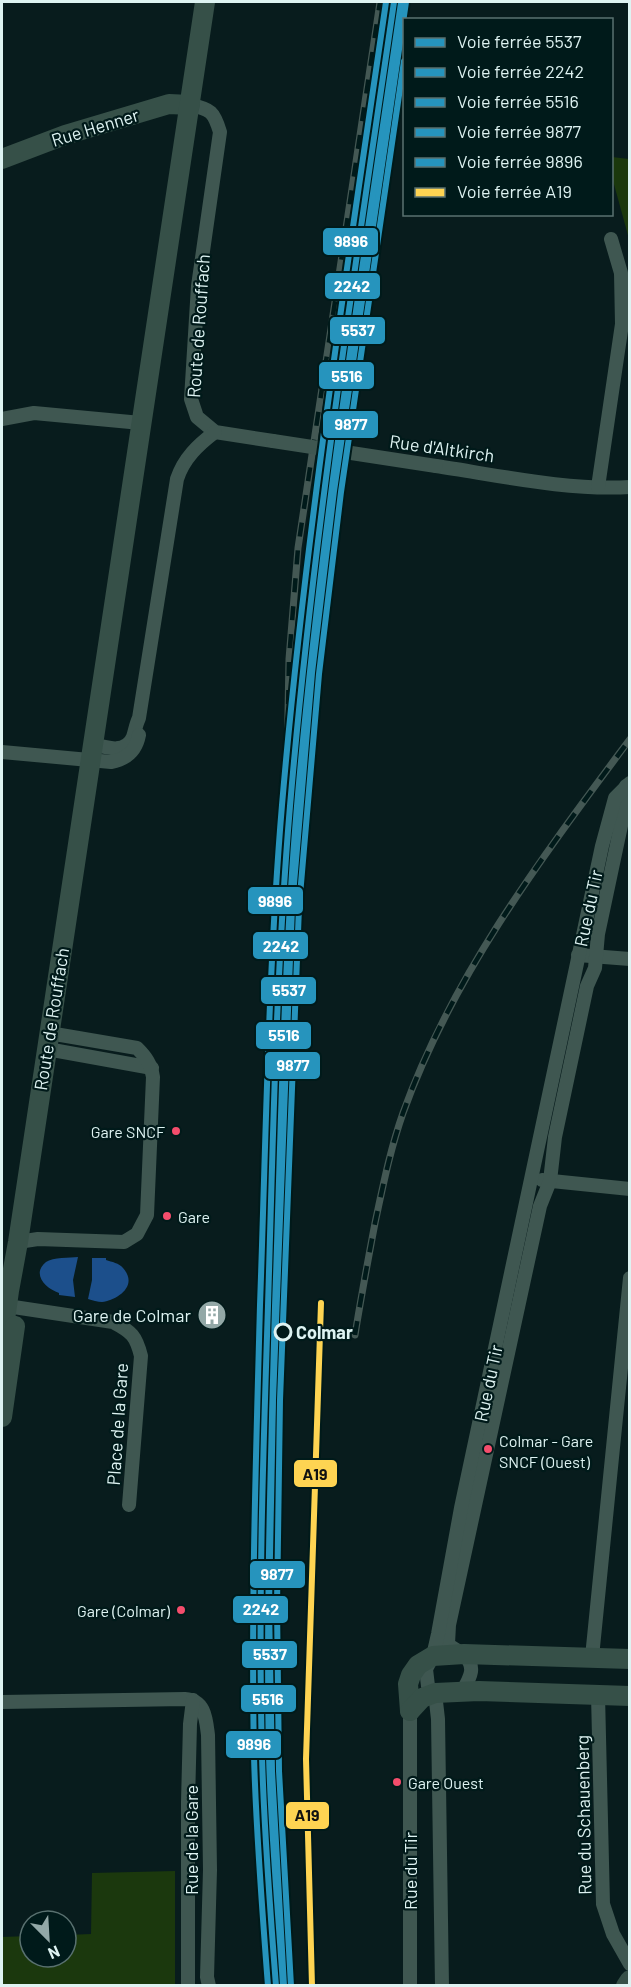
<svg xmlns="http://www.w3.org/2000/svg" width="631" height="1987" font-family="Barlow,sans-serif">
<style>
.green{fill:#1b380d}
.water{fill:#1c4f8b}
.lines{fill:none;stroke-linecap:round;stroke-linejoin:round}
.street{stroke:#3f5751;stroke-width:14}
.secondary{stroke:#365048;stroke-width:20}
.rail-casing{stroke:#445854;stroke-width:7}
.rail{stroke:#001a1a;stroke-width:4.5;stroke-dasharray:14;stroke-linecap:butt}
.street-bridge{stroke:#3f5751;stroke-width:14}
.rail-1-casing{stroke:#001a1a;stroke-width:10}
.rail-2-casing{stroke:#001a1a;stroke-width:10}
.rail-3-casing{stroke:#001a1a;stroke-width:10}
.rail-4-casing{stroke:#001a1a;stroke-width:10}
.rail-5-casing{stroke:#001a1a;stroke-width:10}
.rail-6-casing{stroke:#001a1a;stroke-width:10}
.rail-1{stroke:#2694bd;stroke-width:6}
.rail-2{stroke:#2694bd;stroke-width:6}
.rail-3{stroke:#2694bd;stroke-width:6}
.rail-4{stroke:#2694bd;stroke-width:6}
.rail-5{stroke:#2694bd;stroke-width:6}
.rail-6{stroke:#fed452;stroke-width:6}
.bus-dot{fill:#f44d6c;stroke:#001a1a;stroke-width:2}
.stop-dot{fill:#001a1a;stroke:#def3f2;stroke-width:3}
.labels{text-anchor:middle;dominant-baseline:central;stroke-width:4.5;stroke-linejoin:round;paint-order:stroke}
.bus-label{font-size:16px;fill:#def3f2;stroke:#001a1a;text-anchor:start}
.street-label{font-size:18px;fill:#def3f2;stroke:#001a1a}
.poi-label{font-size:18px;fill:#def3f2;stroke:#001a1a;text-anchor:end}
.stop-label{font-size:18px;font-weight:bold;fill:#def3f2;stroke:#001a1a;text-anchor:start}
.line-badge{stroke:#001a1a;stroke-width:2}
.badge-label{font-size:16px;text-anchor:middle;font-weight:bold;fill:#fff}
.pale-badge-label{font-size:16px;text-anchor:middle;font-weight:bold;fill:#111}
</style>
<rect width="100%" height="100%" fill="#081c1d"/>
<g class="green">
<polygon points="612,157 629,159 629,239 612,177"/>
<polygon points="175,1871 175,1985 2,1985 2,1937 30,1936 30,1957 66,1957 66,1935 91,1934 92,1873"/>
</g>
<g class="water">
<path d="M78 1257 73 1280 75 1297 59 1295V1293C46 1289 31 1274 46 1262 53 1257 70 1258 78 1257Z"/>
<path d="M92 1258H106V1260C112 1262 119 1263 123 1268 139 1286 117 1300 102 1302 98 1302 92 1300 88 1299L92 1280Z"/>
</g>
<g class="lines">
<g class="street">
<path d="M190 105C211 109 214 112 220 132L198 286 191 399 197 417 215 432 273 441"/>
<polyline points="2,419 34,413 141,423"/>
<path d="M436 466C497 475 568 491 630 487"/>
<polyline points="598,487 622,324 621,273 611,239"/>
<path d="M93 744C107 748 126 754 133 737 135 731 136 724 139 718L177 479C184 458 198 445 215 432"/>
<path d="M2 752 111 762C127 759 136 751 139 735"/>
<polyline points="578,955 630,959"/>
<polyline points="47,1049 152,1068"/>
<polyline points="542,1180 630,1189"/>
<path d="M18 1242 38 1239 124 1242 137 1234 147 1215 153 1077C151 1064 146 1057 137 1048L49 1033"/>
<path d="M7 1306 113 1322C132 1332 136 1336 141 1356L129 1505"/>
<polyline points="592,1657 630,1278"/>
<path d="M462 1692C469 1679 477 1668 465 1656 460 1651 453 1649 448 1644L449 1625 540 1206 550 1181 555 1137 587 986 595 968 598 934 626 802V786"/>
<polyline points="598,1695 603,1904 613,1934 630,1964"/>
<path d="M2 1702 185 1699C205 1700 206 1719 208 1735L210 1870 207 1977 209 1986"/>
<polyline points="410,1711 410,1986"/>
<polyline points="188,1986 188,1802 190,1724 193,1700"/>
<polyline points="442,1986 438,1719 435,1693 428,1686 426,1669 433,1656 438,1634 461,1508 602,846 615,798 630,783"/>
</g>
<g class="secondary">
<polyline points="2,159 65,135 169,104 190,105"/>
<polyline points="2,1342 9,1291 18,1242 205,2"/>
<polyline points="2,1417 15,1326"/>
<polyline points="410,1711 408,1684 411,1675 418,1665 433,1656 464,1654 630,1659"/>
<polyline points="410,1711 422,1698 435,1693 479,1691 630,1696"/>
<polyline points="626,1986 630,1980"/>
</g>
<g class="rail-casing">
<g id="rail">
<polyline points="285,872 289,659 298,548 380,2"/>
<path d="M355 1335C361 1297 368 1260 375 1223 383 1186 390 1150 403 1113 453 974 543 856 630 739"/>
</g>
</g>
<use href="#rail" class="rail"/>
<polyline class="street-bridge" points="273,441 436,466"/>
<g class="rail-1-casing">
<polyline id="rail-1" points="284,1986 272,1771 269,1606 273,1400 292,907 312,673 334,491 406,2"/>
</g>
<g class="rail-2-casing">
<path id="rail-2" d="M276 1986C270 1909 264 1832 262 1756 258 1606 263 1456 268 1306 273 1139 276 972 290 806 313 536 355 269 394 2"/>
</g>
<g class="rail-3-casing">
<path id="rail-3" d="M283 1985C278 1909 271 1832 269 1756 266 1606 271 1456 275 1306 281 1139 283 973 297 806 320 537 362 270 401 3"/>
</g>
<g class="rail-4-casing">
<polyline id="rail-4" points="291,1986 279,1771 277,1606 280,1400 299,907 319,674 341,492 404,61"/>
</g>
<g class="rail-5-casing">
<path id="rail-5" d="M268 1986C262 1909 256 1832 254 1756 251 1606 256 1455 260 1305 266 1139 268 972 282 805 305 536 347 269 386 2"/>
</g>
<g class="rail-6-casing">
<polyline id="rail-6" points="312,1986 306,1759 321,1303"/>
</g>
<use href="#rail-1" class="rail-1"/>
<use href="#rail-2" class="rail-2"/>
<use href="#rail-3" class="rail-3"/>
<use href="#rail-4" class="rail-4"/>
<use href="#rail-5" class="rail-5"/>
<use href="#rail-6" class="rail-6"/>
</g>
<defs>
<g id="building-disc" transform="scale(1.5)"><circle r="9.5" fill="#93a8a7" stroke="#001a1a"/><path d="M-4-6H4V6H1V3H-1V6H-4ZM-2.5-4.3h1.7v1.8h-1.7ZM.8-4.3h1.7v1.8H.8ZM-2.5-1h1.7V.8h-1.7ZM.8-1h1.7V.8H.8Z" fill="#fff"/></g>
</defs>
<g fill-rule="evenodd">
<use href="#building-disc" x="212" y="1315"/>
</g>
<g class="bus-dot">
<circle cx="176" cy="1131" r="5"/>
<circle cx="167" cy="1216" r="5"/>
<circle cx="488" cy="1449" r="5"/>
<circle cx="181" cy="1610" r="5"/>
<circle cx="397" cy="1782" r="5"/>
</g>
<circle class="stop-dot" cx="283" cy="1332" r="8"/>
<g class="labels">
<g class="bus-label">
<text x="165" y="1131" text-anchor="end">Gare SNCF</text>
<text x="178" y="1216">Gare</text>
<text x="499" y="1440">Colmar - Gare<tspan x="499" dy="21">SNCF (Ouest)</tspan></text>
<text x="170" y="1610" text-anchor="end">Gare (Colmar)</text>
<text x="408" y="1782">Gare Ouest</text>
</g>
<g class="street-label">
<text transform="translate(95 127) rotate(-17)">Rue Henner</text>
<text transform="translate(198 326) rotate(-86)">Route de Rouffach</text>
<text transform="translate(442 448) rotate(8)">Rue d'Altkirch</text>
<text transform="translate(588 908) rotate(-78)">Rue du Tir</text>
<text transform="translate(51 1019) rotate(-81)">Route de Rouffach</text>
<text transform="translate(488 1383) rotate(-78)">Rue du Tir</text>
<text transform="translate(117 1424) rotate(-86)">Place de la Gare</text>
<text transform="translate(583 1815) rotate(-91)">Rue du Schauenberg</text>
<text transform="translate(191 1840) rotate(-90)">Rue de la Gare</text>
<text transform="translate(410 1871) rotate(-90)">Rue du Tir</text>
</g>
<g class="poi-label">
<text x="191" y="1315">Gare de Colmar</text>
</g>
<g class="stop-label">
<text x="296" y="1332">Colmar</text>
</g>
</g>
<g class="line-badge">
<rect x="322" y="227" width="57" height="29" rx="6" fill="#2694bd"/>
<rect x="324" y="272" width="57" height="28" rx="6" fill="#2694bd"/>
<rect x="329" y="316" width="57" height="29" rx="6" fill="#2694bd"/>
<rect x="318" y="361" width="57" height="29" rx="6" fill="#2694bd"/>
<rect x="322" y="410" width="57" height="29" rx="6" fill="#2694bd"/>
<rect x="247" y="886" width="57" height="29" rx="6" fill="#2694bd"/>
<rect x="252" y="931" width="57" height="29" rx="6" fill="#2694bd"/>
<rect x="260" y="976" width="57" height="29" rx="6" fill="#2694bd"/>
<rect x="255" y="1021" width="57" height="29" rx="6" fill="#2694bd"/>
<rect x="264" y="1051" width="57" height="29" rx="6" fill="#2694bd"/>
<rect x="293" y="1459" width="45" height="29" rx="6" fill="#fed452"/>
<rect x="249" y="1560" width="57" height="29" rx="6" fill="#2694bd"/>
<rect x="232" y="1595" width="57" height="29" rx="6" fill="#2694bd"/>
<rect x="241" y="1640" width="57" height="29" rx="6" fill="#2694bd"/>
<rect x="240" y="1684" width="57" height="29" rx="6" fill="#2694bd"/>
<rect x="225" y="1730" width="57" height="29" rx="6" fill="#2694bd"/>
<rect x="285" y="1801" width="45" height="29" rx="6" fill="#fed452"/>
</g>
<g class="badge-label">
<text x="351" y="247">9896</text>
<text x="352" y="292">2242</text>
<text x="358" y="336">5537</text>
<text x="347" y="382">5516</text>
<text x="351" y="430">9877</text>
<text x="275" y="907">9896</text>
<text x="281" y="952">2242</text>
<text x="289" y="996">5537</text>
<text x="284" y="1041">5516</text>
<text x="293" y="1071">9877</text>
<text x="277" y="1580">9877</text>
<text x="261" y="1615">2242</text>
<text x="270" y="1660">5537</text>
<text x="268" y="1705">5516</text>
<text x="254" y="1750">9896</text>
</g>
<g class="pale-badge-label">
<text x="315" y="1480">A19</text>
<text x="307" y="1821">A19</text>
</g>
<rect width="631" height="1987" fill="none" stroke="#def3f2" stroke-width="6"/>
<rect x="403" y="18" width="210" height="198" fill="#001a1a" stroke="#597170" stroke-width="1.5"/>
<rect x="415" y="38" width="30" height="9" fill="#2694bd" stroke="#597170" stroke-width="1.5"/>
<text x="457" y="48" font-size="18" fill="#def3f2">Voie ferrée 5537</text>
<rect x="415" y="68" width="30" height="9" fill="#2694bd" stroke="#597170" stroke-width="1.5"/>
<text x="457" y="78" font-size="18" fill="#def3f2">Voie ferrée 2242</text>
<rect x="415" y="98" width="30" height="9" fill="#2694bd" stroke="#597170" stroke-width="1.5"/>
<text x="457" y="108" font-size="18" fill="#def3f2">Voie ferrée 5516</text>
<rect x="415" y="128" width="30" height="9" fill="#2694bd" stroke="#597170" stroke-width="1.5"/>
<text x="457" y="138" font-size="18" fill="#def3f2">Voie ferrée 9877</text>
<rect x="415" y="158" width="30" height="9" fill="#2694bd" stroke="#597170" stroke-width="1.5"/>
<text x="457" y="168" font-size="18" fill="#def3f2">Voie ferrée 9896</text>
<rect x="415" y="188" width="30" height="9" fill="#fed452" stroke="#597170" stroke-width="1.5"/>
<text x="457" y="198" font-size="18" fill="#def3f2">Voie ferrée A19</text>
<g transform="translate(48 1939) rotate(156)"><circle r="28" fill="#001a1a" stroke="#597170" stroke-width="1.5"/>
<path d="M0-4.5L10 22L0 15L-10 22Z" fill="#93a8a7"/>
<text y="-9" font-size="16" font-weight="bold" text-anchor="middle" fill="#def3f2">N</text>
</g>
</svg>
